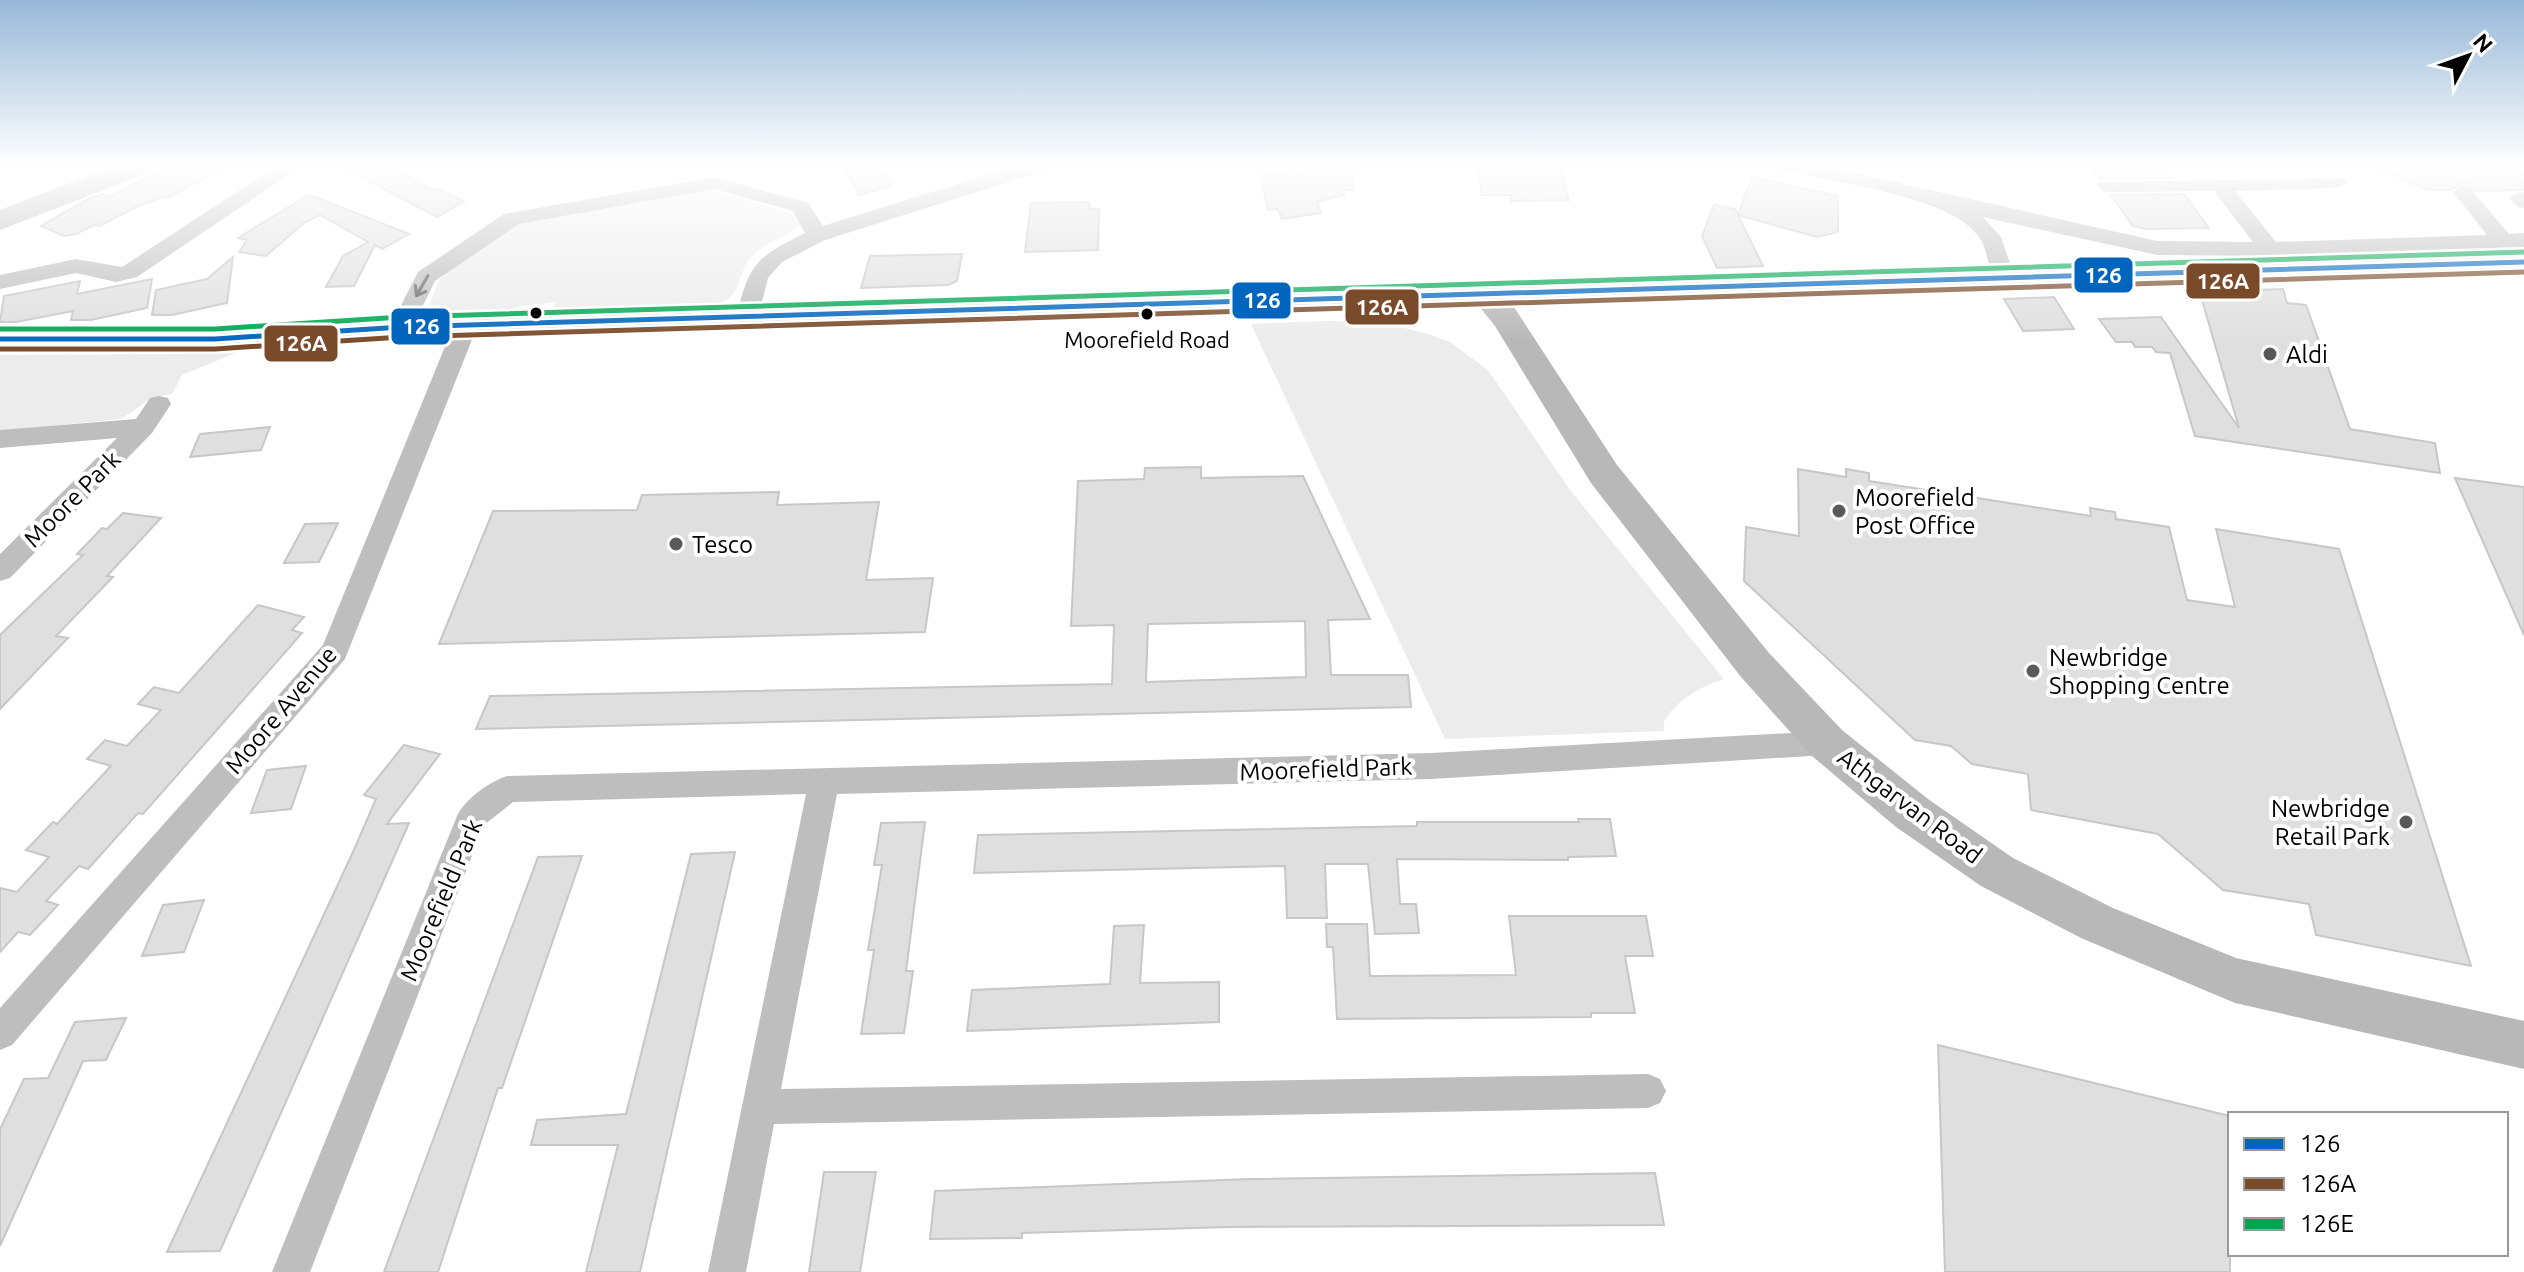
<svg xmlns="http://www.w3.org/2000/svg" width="2524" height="1272" font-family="Ubuntu,sans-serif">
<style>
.green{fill:#ececec}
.building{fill:#dfdfdf;stroke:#c7c7c7;stroke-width:2;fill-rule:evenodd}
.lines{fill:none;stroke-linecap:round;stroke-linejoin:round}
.street{fill:#bebebe;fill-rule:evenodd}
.secondary{fill:#b8b8b8;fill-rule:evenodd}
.bus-1-casing{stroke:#fff;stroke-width:10}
.bus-2-casing{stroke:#fff;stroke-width:10}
.bus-3-casing{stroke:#fff;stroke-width:10}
.bus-1{stroke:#0065bd;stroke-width:5}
.bus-2{stroke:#7a4b2a;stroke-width:5}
.bus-3{stroke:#00a651;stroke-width:5}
.oneway{stroke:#686868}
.bus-dot{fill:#000;stroke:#fff;stroke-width:3}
.poi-dot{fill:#595959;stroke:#fff;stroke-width:3}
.labels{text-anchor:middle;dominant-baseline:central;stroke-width:8;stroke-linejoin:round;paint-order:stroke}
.bus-label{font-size:22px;fill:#000;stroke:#fff}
.poi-label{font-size:24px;fill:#000;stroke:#fff;text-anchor:start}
.street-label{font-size:24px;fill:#000;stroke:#fff}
.line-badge{stroke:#fff;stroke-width:3}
.badge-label{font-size:22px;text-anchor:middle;font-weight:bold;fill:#fff}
</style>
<rect width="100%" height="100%" fill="#fff"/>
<g class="green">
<path d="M709 189 792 214 802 224C786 238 759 244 747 263 739 275 740 292 726 300 697 317 592 309 554 309L555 302 514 307 511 312 432 315 427 311 439 280 455 265 518 224Z"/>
<path d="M1326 321 1380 322 1425 333 1450 342 1488 370 1570 490 1724 679C1701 686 1675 701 1664 722V731L1445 739 1251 324Z"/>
<path d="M245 349 182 375 172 394C143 397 144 407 120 419L0 431V355L193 354Z"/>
</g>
<g class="building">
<polygon points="183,165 228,165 167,198 164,196 138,206 100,226 94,225 76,234 64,236 41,226 88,199 103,194 110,197 168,166 176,169"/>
<polygon points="339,165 387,165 435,191 439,189 464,201 437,217"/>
<polygon points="842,165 879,165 892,186 859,195"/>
<polygon points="1504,165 1560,165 1569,200 1511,201 1511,195 1482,195 1478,172 1503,172"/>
<polygon points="2090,165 2161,165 2171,178 2099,179"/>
<polygon points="2370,165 2524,165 2524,190 2476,191 2464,183 2451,190 2428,190"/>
<polygon points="1331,169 1352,169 1354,190 1344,190 1344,195 1317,202 1321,213 1282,219 1278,209 1268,210 1260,175"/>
<polygon points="1752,177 1838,196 1838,232 1817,237 1738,215 1763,266 1717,268 1702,236 1714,205 1735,209 1738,215"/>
<polygon points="2184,194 2209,228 2147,229 2133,226 2111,195"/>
<polygon points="308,195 320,199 409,234 382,249 375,245 354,286 326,287 343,256 368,242 320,215 305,222 266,256 239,252 247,240 238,238"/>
<polygon points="1089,202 1090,209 1099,209 1098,250 1025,252 1031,203"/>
<polygon points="962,254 957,281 948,285 861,288 870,256"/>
<polygon points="233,257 227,303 172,315 152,315 156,290 207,279"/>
<polygon points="152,279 147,308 91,320 71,320 73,311 16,322 0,322 4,296 80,281 77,294"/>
<polygon points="2283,289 2287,303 2306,305 2350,429 2435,443 2440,473 2195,436 2170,353 2156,352 2152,347 2135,347 2132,342 2116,342 2099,319 2161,317 2239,428 2200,293 2224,296 2223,291"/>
<polygon points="2054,297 2074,329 2023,331 2004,299"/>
<polygon points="270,427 261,450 190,457 200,434"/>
<path d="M1201 467V478L1303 476 1370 619 1328 620 1331 675H1408L1411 707 476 729 490 696 1112 684 1114 625 1071 626 1078 481 1144 479 1145 468ZM1305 621 1306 677 1146 682 1148 624Z"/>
<polygon points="1798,469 1846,477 1846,469 1869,473 1869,481 2091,516 2090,508 2115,512 2116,519 2169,527 2187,600 2235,607 2216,529 2339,549 2471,966 2316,935 2309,904 2223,890 2158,834 2031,810 2028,774 1972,764 1951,746 1915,740 1744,581 1746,527 1799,536"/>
<polygon points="2455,478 2524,487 2524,635"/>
<polygon points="779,492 777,505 879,502 866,580 933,578 925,632 439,644 493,511 637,510 642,495"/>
<polygon points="123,513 161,518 107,576 113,577 56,636 68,638 0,709 0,635 83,555 77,554 102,528 107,529"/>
<polygon points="338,523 319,562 284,563 305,524"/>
<polygon points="258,605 304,617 292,630 302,633 143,814 138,813 88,869 79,866 46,901 58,905 30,935 18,932 0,952 0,888 17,892 49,857 26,850 53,822 57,824 111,766 87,759 105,740 127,746 161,710 138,704 154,687 179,693"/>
<polygon points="404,745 440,754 387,824 409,823 220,1251 167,1252 353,852 376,799 364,795"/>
<polygon points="306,766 291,809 251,813 267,770"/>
<polygon points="1578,819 1610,819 1616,856 1568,857 1568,860 1397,859 1400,904 1416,904 1419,933 1375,934 1368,864 1325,864 1327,918 1287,918 1285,866 974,873 978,835 1417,826 1417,822 1579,822"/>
<polygon points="925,822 906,971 913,971 904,1033 861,1034 874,950 868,950 882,865 874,865 881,823"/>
<polygon points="735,852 640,1272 586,1272 618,1145 531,1145 537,1120 626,1114 691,854"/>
<polygon points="582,856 502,1088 498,1088 438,1272 384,1272 538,857"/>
<polygon points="204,900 184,952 142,956 163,905"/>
<polygon points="1509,916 1646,916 1653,956 1625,956 1635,1013 1591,1013 1591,1017 1337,1019 1333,947 1327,947 1326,924 1367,924 1370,976 1516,975"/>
<polygon points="1144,925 1140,983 1219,982 1219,1022 967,1031 972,990 1110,984 1114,926"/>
<polygon points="126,1018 106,1060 83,1061 0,1246 0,1129 24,1079 48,1078 75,1022"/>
<polygon points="1938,1045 2230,1116 2230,1272 1945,1272"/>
<polygon points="824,1172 876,1172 860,1272 809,1272"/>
<polygon points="1655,1173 1664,1225 1230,1227 1022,1233 1022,1238 930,1239 935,1191 1251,1179"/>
</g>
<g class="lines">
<g class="street">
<polygon points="278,165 303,165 137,277 116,282 76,273 0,289 0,275 76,259 122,267"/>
<path d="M1020 165H1053L1050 169 825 240 782 262 768 278 758 317 755 322H739L736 317C750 263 755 258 805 233L793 211 714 189 519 224 435 281 410 332H394L390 327 418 272 504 214 714 177 808 203 823 226Z"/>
<path d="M1774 165 1832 168 2157 241 2253 242 2214 191 2106 192 2096 186 2099 182 2345 178 2348 182 2338 188 2235 191 2276 242 2487 235 2453 192 2463 186 2470 188 2509 234 2524 233V247L2270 256 2157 255 1983 217 2001 237 2015 278 2012 283H1996L1993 278C1988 265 1987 248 1979 237 1951 195 1825 181 1777 169Z"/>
<polygon points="2520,192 2524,193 2524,208 2517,206 2509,198"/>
<polygon points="465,320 473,322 477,327 345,659 12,1045 0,1050 0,1008 323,645 453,327 457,322"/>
<polygon points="159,396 168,398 171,404 152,433 10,578 0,581 0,554 117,438 0,448 0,430 136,419 150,398"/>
<path d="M1827 731 1838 734 1842 743 1838 752 1827 755 1431 779 837 794 781 1089 1648 1074 1660 1079 1666 1091 1660 1103 1648 1108 774 1124 746 1272H708L806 794 513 802 484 825 310 1272H272L457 816C465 799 489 782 507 776L1431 753Z"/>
</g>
<g class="secondary">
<polygon points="116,165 157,165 153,171 0,230 0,210"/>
<polygon points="2524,252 2524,272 1512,304 1617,465 1769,653 1842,730 1928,799 2013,858 2113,908 2236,958 2524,1021 2524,1069 2235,1003 2081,938 1981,886 1896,827 1812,756 1741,677 1591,483 1495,326 1478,305 402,338 215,350 0,350 0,328 215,328 402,316"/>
</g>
<g class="bus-1-casing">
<polyline id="bus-1" points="0,339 215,339 402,327 2524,262"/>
</g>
<g class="bus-2-casing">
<polyline id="bus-2" points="0,349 215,349 402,337 2524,272"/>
</g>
<g class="bus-3-casing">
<polyline id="bus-3" points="0,329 215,329 402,317 2524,252"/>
</g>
<use href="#bus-1" class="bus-1"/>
<use href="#bus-2" class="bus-2"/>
<use href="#bus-3" class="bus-3"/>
</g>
<defs><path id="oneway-shaft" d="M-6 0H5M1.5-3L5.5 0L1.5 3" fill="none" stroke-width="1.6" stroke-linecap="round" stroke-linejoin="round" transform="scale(2)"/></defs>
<use class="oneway" href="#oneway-shaft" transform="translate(422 286) rotate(120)"/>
<linearGradient id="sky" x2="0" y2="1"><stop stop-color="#97b8d8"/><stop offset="0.48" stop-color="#fff"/><stop offset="1" stop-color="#fff" stop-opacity="0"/></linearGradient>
<rect width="2524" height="343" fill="url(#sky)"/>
<g class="bus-dot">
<circle cx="536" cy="313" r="7"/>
<circle cx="1147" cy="314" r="7"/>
</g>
<g class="poi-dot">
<circle cx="2270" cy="354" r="8"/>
<circle cx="1839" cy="511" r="8"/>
<circle cx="676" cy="544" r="8"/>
<circle cx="2033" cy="671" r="8"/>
<circle cx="2406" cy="822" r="8"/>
</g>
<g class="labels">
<g class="bus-label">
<text x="1147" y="339">Moorefield Road</text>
</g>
<g class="poi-label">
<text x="2286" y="354">Aldi</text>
<text x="1855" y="497">Moorefield<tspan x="1855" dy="28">Post Office</tspan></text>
<text x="692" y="544">Tesco</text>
<text x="2049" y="657">Newbridge<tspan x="2049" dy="28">Shopping Centre</tspan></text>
<text x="2390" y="808" text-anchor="end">Newbridge<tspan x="2390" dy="28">Retail Park</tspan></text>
</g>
<g class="street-label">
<text transform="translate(72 499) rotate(-45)">Moore Park</text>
<text transform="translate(281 710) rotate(-50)">Moore Avenue</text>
<text transform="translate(1326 769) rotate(-2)">Moorefield Park</text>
<text transform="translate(1910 806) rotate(37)">Athgarvan Road</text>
<text transform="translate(441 900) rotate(-67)">Moorefield Park</text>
</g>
</g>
<g class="line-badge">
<rect x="2073" y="256" width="61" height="38" rx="8" fill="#0065bd"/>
<rect x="2185" y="262" width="76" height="38" rx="8" fill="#7a4b2a"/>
<rect x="1231" y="281" width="61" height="39" rx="8" fill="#0065bd"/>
<rect x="1344" y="288" width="76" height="38" rx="8" fill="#7a4b2a"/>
<rect x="390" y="307" width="61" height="39" rx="8" fill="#0065bd"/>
<rect x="263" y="324" width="76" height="39" rx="8" fill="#7a4b2a"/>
</g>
<g class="badge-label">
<text x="2103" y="283">126</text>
<text x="2223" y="289">126A</text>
<text x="1262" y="308">126</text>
<text x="1382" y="315">126A</text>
<text x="421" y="334">126</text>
<text x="301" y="351">126A</text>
</g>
<rect x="2228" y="1112" width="280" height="144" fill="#ffffff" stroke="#999999" stroke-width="2"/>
<rect x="2244" y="1138" width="40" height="12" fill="#0065bd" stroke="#999999" stroke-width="2"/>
<text x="2300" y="1152" font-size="24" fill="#000000">126</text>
<rect x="2244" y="1178" width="40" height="12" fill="#7a4b2a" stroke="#999999" stroke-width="2"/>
<text x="2300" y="1192" font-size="24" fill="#000000">126A</text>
<rect x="2244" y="1218" width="40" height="12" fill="#00a651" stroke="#999999" stroke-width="2"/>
<text x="2300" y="1232" font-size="24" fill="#000000">126E</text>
<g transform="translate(2468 56) rotate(49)" stroke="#ffffff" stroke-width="6" paint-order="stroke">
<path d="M0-6L14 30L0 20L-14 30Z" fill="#000000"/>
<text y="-12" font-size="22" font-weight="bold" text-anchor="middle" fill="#000000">N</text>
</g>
</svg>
